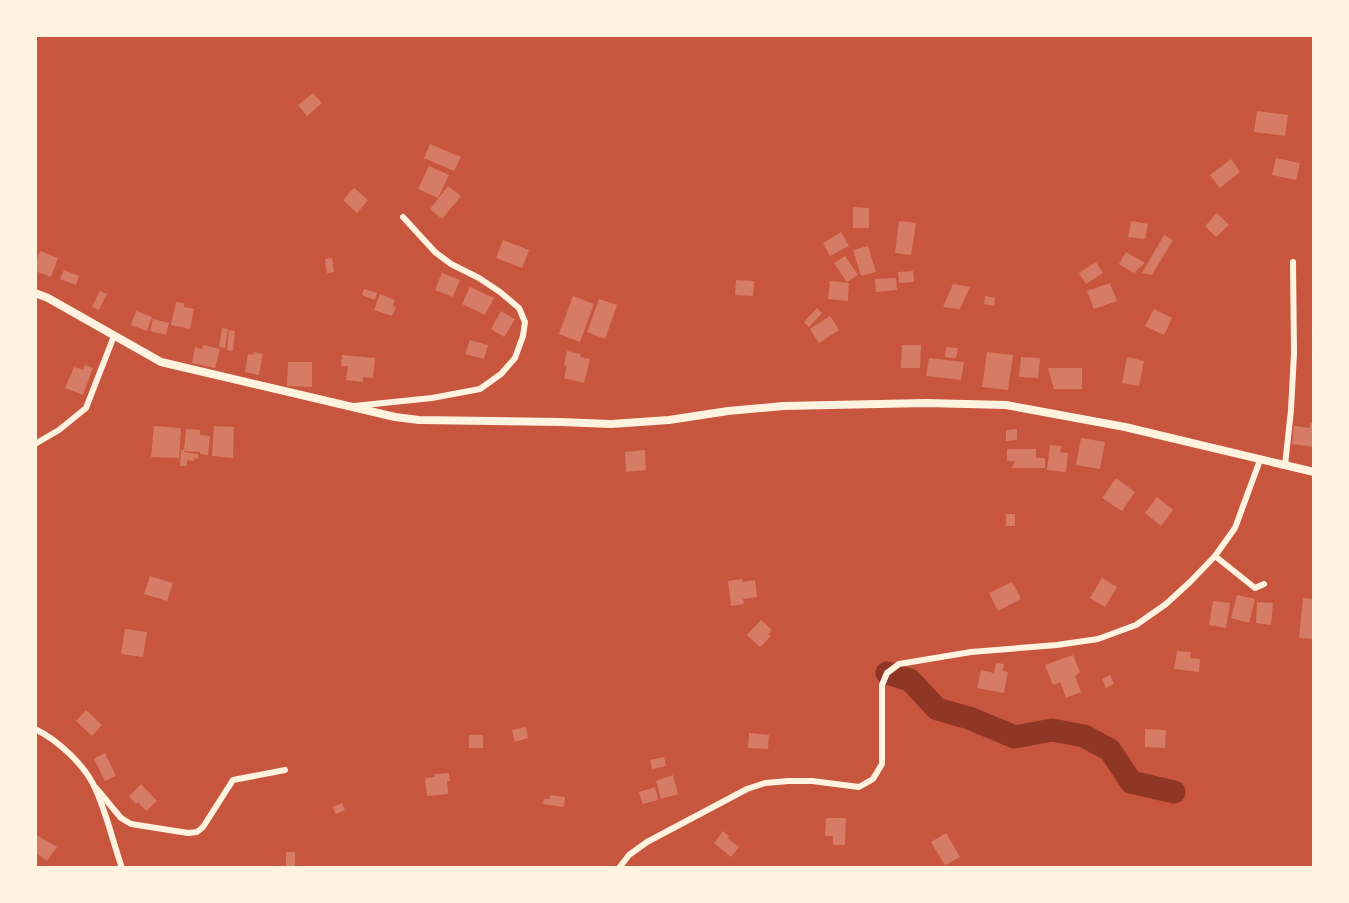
<svg xmlns="http://www.w3.org/2000/svg" width="1349" height="903" font-family="Mulish,sans-serif">
<style>
.lines{fill:none;stroke-linecap:round;stroke-linejoin:round}
.river{stroke:#8f3625;stroke-width:23}
.building{fill:#d67c66}
.minor{stroke:#fff3e0;stroke-width:6}
.tertiary{stroke:#fff3e0;stroke-width:8}
</style>
<rect width="100%" height="100%" fill="#c8553d"/>
<g class="lines">
<polyline class="river" points="887,673 910,680 937,709 969,718 1015,737 1052,730 1084,736 1110,750 1131,782 1174,792"/>
</g>
<g class="building">
<polygon points="313,93 322,103 307,116 298,105"/>
<polygon points="1257,111 1288,115 1285,136 1254,132"/>
<polygon points="430,144 461,157 454,171 424,158"/>
<polygon points="1276,158 1300,163 1296,180 1272,175"/>
<polygon points="1231,159 1240,172 1220,188 1210,175"/>
<polygon points="429,166 449,175 438,198 418,189"/>
<polygon points="448,186 461,196 442,219 430,209"/>
<polygon points="354,188 368,200 357,213 343,200"/>
<polygon points="853,207 869,208 869,228 853,228"/>
<polygon points="1217,213 1229,225 1216,237 1205,226"/>
<polygon points="899,221 916,223 911,255 895,253"/>
<polygon points="1131,221 1148,224 1145,239 1128,237"/>
<polygon points="841,232 849,246 830,256 823,243"/>
<polygon points="1164,235 1173,240 1152,275 1142,273"/>
<polygon points="503,240 529,250 522,268 496,258"/>
<polygon points="868,246 876,272 861,276 853,250"/>
<polygon points="40,251 58,258 51,277 35,271 35,264"/>
<polygon points="1126,252 1145,263 1134,273 1119,264"/>
<polygon points="845,256 858,275 847,282 834,263"/>
<polygon points="332,258 334,272 327,273 325,259"/>
<polygon points="1096,262 1103,273 1086,284 1079,273"/>
<polygon points="64,270 79,276 76,285 60,279"/>
<polygon points="913,271 914,282 899,283 898,272"/>
<polygon points="442,273 460,280 453,297 435,290"/>
<polygon points="896,278 897,290 876,292 875,279"/>
<polygon points="736,280 754,281 753,296 735,295"/>
<polygon points="830,281 849,283 848,301 828,299"/>
<polygon points="1110,283 1117,301 1094,309 1087,291"/>
<polygon points="953,284 970,287 960,309 943,307"/>
<polygon points="470,287 494,298 485,315 462,304"/>
<polygon points="364,289 377,293 375,300 362,295"/>
<polygon points="100,291 107,294 99,310 92,307"/>
<polygon points="380,294 395,300 393,306 396,307 392,316 374,310"/>
<polygon points="573,296 594,304 580,342 559,334"/>
<polygon points="985,296 995,298 994,306 984,304"/>
<polygon points="599,299 617,305 605,339 587,332"/>
<polygon points="176,302 184,303 184,307 194,309 190,329 171,325"/>
<polygon points="817,308 822,313 809,327 804,322"/>
<polygon points="1154,309 1172,318 1164,335 1145,326"/>
<polygon points="136,311 152,317 147,331 131,325"/>
<polygon points="501,311 515,319 504,337 491,329"/>
<polygon points="830,316 839,330 819,343 810,329"/>
<polygon points="153,319 169,323 166,335 150,331"/>
<polygon points="222,328 228,329 225,348 219,347"/>
<polygon points="229,330 235,331 233,351 227,350"/>
<polygon points="470,340 488,345 484,359 465,354"/>
<polygon points="203,345 220,349 215,368 192,363 195,347 202,349"/>
<polygon points="902,345 921,345 920,368 901,368"/>
<polygon points="946,347 958,348 956,358 945,357"/>
<polygon points="567,351 581,354 580,357 590,359 584,383 564,378 567,366 564,365"/>
<polygon points="254,352 263,354 259,375 245,372 248,354 253,355"/>
<polygon points="987,352 1013,355 1008,390 982,387"/>
<polygon points="342,355 375,358 373,378 363,377 363,382 346,380 348,366 341,366"/>
<polygon points="1021,357 1040,358 1038,378 1019,377"/>
<polygon points="1127,357 1144,361 1139,386 1122,383"/>
<polygon points="929,358 964,362 961,380 926,376"/>
<polygon points="288,362 312,362 312,387 287,386"/>
<polygon points="85,365 93,368 83,395 65,388 74,367 83,370"/>
<polygon points="1048,368 1082,368 1082,389 1054,389"/>
<polygon points="1310,422 1314,423 1314,447 1292,444 1294,426 1310,428"/>
<polygon points="154,426 181,428 179,458 151,457"/>
<polygon points="214,426 234,427 233,458 212,456"/>
<polygon points="186,429 200,430 200,435 210,436 208,455 200,454 200,452 184,451"/>
<polygon points="1017,429 1017,440 1006,441 1006,430"/>
<polygon points="1081,438 1105,442 1100,469 1076,465"/>
<polygon points="1050,445 1061,446 1060,452 1068,453 1066,472 1047,470"/>
<polygon points="1007,449 1036,449 1036,458 1045,458 1045,468 1012,468 1015,461 1007,461"/>
<polygon points="181,450 184,450 184,452 198,454 198,459 194,458 194,461 187,460 187,466 180,466"/>
<polygon points="645,450 646,470 626,472 625,452"/>
<polygon points="1116,478 1135,492 1122,511 1102,498"/>
<polygon points="1157,497 1173,510 1161,526 1145,513"/>
<rect x="1006" y="514" width="9" height="12"/>
<polygon points="150,576 173,583 167,601 144,594"/>
<polygon points="1102,578 1117,587 1105,607 1090,598"/>
<polygon points="742,579 742,582 755,580 757,597 743,599 744,604 731,606 728,581"/>
<polygon points="1012,582 1021,599 998,611 989,593"/>
<polygon points="1237,595 1255,599 1249,623 1231,618"/>
<polygon points="1303,598 1314,599 1314,639 1299,638"/>
<polygon points="1213,601 1230,603 1226,628 1209,625"/>
<polygon points="1257,602 1273,603 1271,625 1256,623"/>
<polygon points="761,620 772,630 768,634 771,636 760,647 747,635"/>
<polygon points="125,629 147,632 143,657 121,654"/>
<polygon points="1177,651 1191,652 1190,658 1200,659 1199,672 1174,669"/>
<polygon points="1073,655 1080,672 1075,676 1081,692 1066,698 1060,682 1053,685 1045,665"/>
<polygon points="996,663 1004,664 1003,671 1008,672 1004,693 977,688 981,670 994,673"/>
<polygon points="1110,675 1114,684 1106,688 1102,679"/>
<polygon points="86,710 102,725 92,736 76,721"/>
<polygon points="526,727 528,738 515,742 512,730"/>
<polygon points="1145,729 1166,730 1165,748 1145,747"/>
<polygon points="749,733 769,735 768,749 748,748"/>
<rect x="469" y="735" width="14" height="13"/>
<polygon points="105,753 116,776 105,781 94,759"/>
<polygon points="664,757 666,766 652,769 650,760"/>
<polygon points="449,773 450,781 447,781 448,794 427,796 425,778 435,777 435,774"/>
<polygon points="673,775 678,794 661,799 656,781"/>
<polygon points="141,784 157,801 146,811 138,802 136,804 129,796"/>
<polygon points="655,787 658,800 643,804 639,792"/>
<polygon points="550,795 565,797 564,807 543,804 544,799 550,799"/>
<polygon points="342,803 345,810 336,814 332,807"/>
<polygon points="826,818 846,818 845,845 833,845 833,836 825,836"/>
<polygon points="723,831 729,836 727,838 739,847 731,857 714,843"/>
<polygon points="946,833 960,857 945,865 931,842"/>
<polygon points="35,834 57,847 47,861 35,852"/>
<rect x="286" y="852" width="9" height="15"/>
</g>
<g class="lines">
<g class="minor">
<polyline points="354,406 432,398 480,389 501,374 515,358 523,336 525,322 519,308 500,292 479,278 451,264 435,252 403,217"/>
<polyline points="35,444 59,430 86,408 114,336"/>
<polyline points="1285,465 1291,410 1294,353 1293,262"/>
<polyline points="1215,556 1255,588 1264,584"/>
<path d="M35 729C58 740 86 766 96 790 107 815 113 842 122 868"/>
<polyline points="96,788 121,818 131,824 188,833 197,832 203,827 233,780 285,770"/>
<polyline points="619,868 629,855 647,842 747,789 765,783 789,781 812,781 859,787 873,779 882,764 882,685 887,673 899,664 971,652 1057,645 1098,639 1136,625 1166,604 1190,582 1215,556 1235,528 1260,460"/>
</g>
<polyline class="tertiary" points="35,293 48,298 161,362 395,417 419,420 560,422 611,424 669,420 728,411 783,406 926,403 1006,405 1125,427 1314,472"/>
</g>
<rect width="1349" height="903" fill="none" stroke="#fff3e0" stroke-width="74"/>
</svg>
